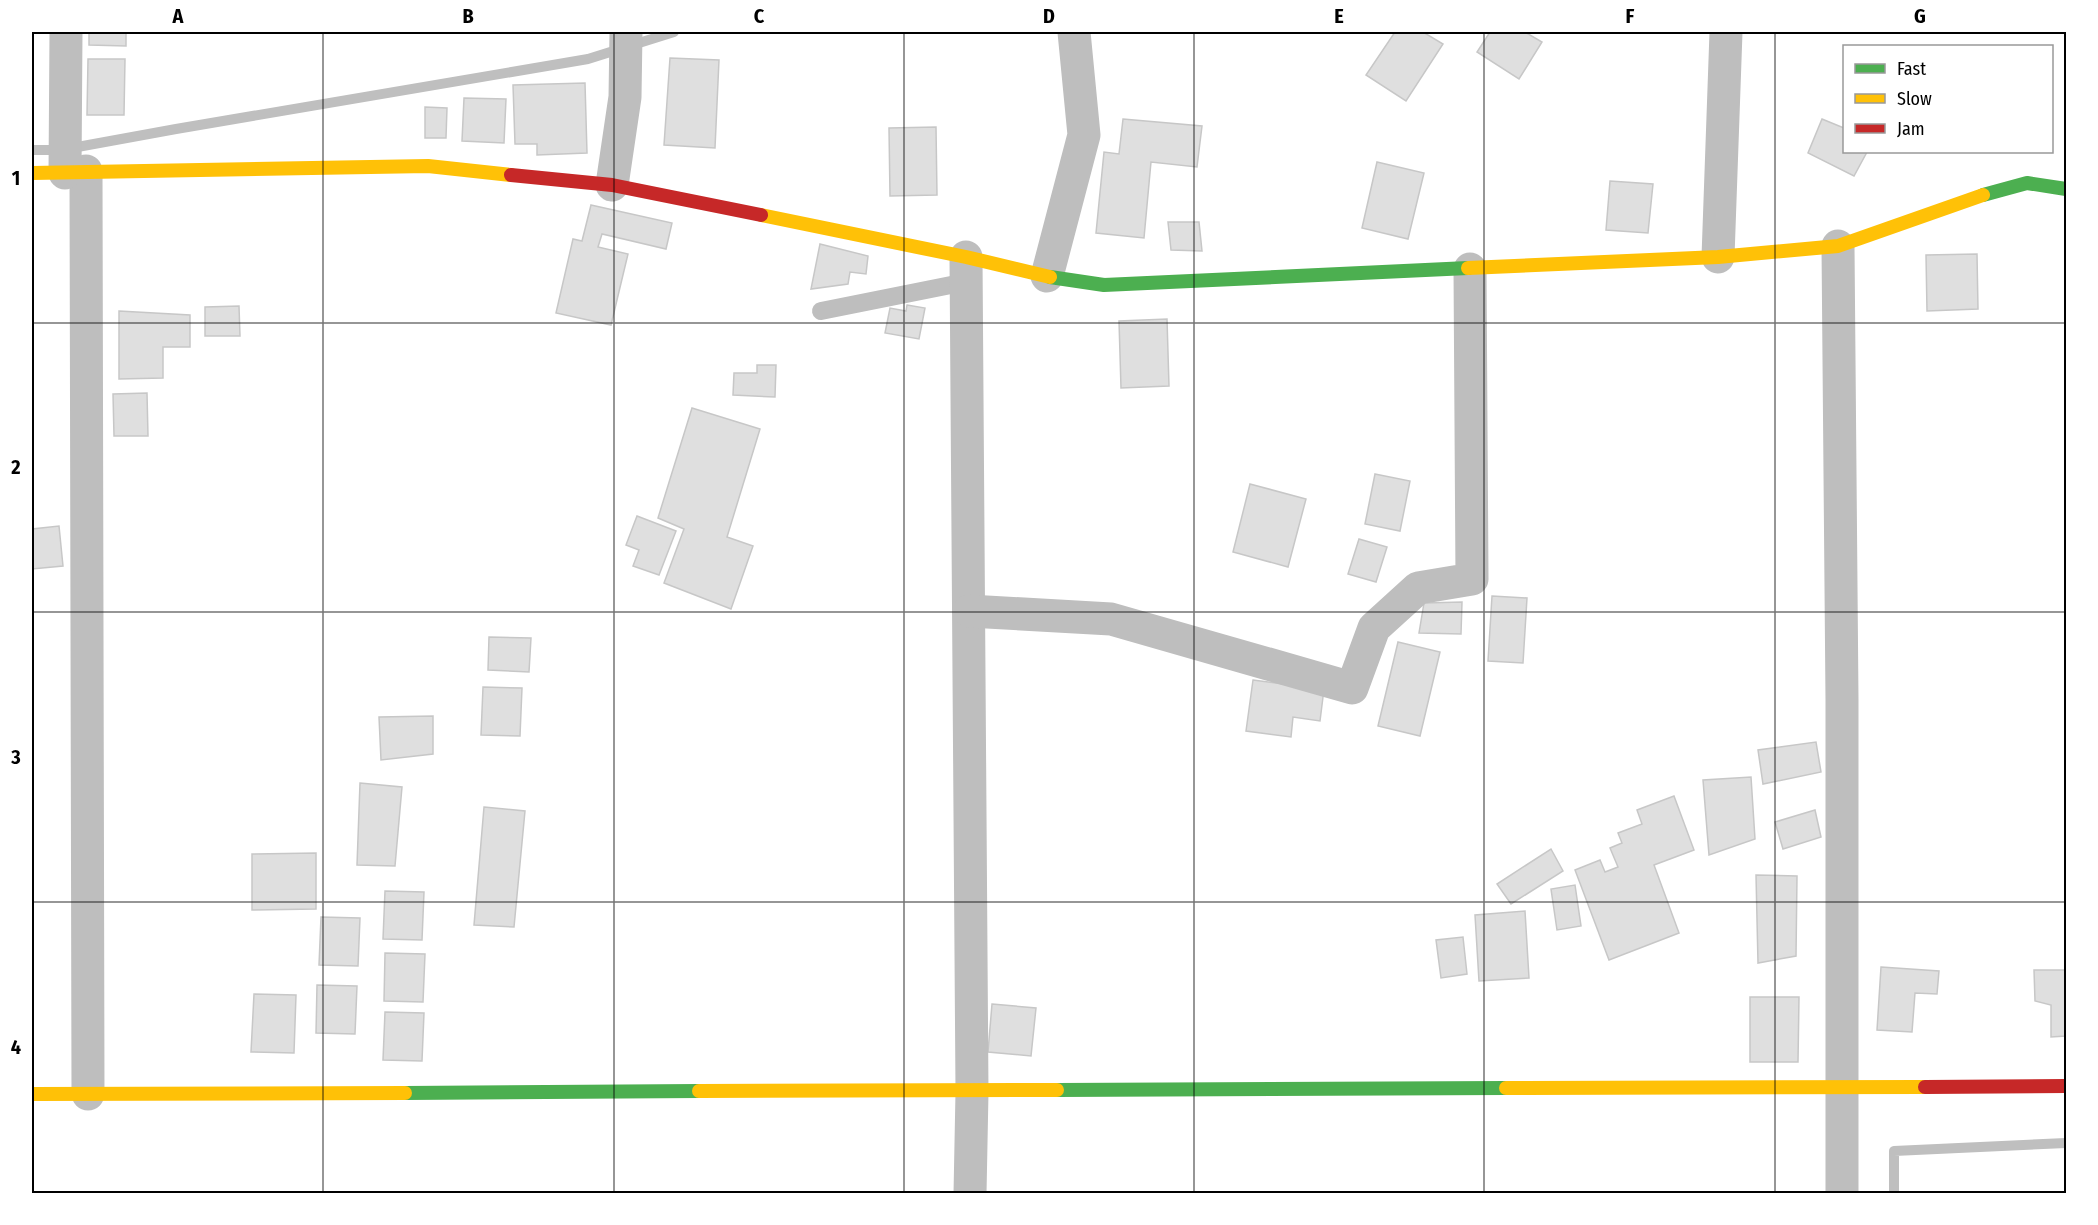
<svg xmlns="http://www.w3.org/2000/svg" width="2098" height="1225" font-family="'Fira Sans Condensed',sans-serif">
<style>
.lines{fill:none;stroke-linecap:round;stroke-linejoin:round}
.stream{stroke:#bfbfbf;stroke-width:10}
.building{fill:#dfdfdf;stroke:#c7c7c7;stroke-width:1.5}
.lane{stroke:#bebebe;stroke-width:18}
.street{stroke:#bebebe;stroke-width:33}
.fast{stroke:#4caf50;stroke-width:14}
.slow{stroke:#ffc107;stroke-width:14}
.jam{stroke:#c62828;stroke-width:14}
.grid{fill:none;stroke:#000;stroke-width:1.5;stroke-opacity:0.55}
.neatline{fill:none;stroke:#000;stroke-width:2}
.grid-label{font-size:20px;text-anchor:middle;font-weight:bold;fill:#000}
</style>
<rect width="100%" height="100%" fill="#fff"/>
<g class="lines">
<g class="stream">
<polyline points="32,150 61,150 176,129 588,59 674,32"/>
<polyline points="1894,1194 1894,1151 2066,1143"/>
</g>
</g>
<g class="building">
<polygon points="89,32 126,32 126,46 89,45"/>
<polygon points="1395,32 1423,32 1443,44 1406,101 1366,75"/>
<polygon points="1490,32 1525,32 1542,42 1519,79 1477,52"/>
<polygon points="670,58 719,60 715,148 664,145"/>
<polygon points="88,59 125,59 124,115 87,115"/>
<polygon points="585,83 587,153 537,155 537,144 515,144 513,85"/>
<polygon points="464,98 506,99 504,143 462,141"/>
<polygon points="425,107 447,108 446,138 425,138"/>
<polygon points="1123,119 1202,126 1197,167 1151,162 1144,238 1096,233 1104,152 1119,154"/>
<polygon points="1822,119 1844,128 1844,152 1867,152 1854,176 1808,153"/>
<polygon points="936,127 937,195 890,196 889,128"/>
<polygon points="1377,162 1424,173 1408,239 1362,228"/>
<polygon points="1610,181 1653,184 1648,233 1606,230"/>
<polygon points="591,205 672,223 666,249 602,234 598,247 628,254 611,325 556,313 573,239 582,241"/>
<polygon points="1168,222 1199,222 1202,251 1171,250"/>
<polygon points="820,244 868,256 866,274 850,272 848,284 811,289"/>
<polygon points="1977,254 1978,309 1927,311 1926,255"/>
<polygon points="907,305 925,308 919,339 885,333 890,308 906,311"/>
<polygon points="239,306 240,336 205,336 205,307"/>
<polygon points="119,311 190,315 190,347 163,347 163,378 119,379"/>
<polygon points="1167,319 1169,386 1121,388 1119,321"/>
<polygon points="757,365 776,365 775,397 733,395 734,373 757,373"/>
<polygon points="147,393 148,436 114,436 113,394"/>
<polygon points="692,408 760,429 727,537 753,546 731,609 664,583 684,529 658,518"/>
<polygon points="1375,474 1410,481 1400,531 1365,524"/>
<polygon points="1250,484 1306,499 1288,567 1233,552"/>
<polygon points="637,516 676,531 659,575 633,566 639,550 626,545"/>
<polygon points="59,526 63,566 32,569 32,529"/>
<polygon points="1359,539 1387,547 1376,582 1348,574"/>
<polygon points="1492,596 1527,598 1523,663 1488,661"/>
<polygon points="1462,602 1461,634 1419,633 1424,603"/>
<polygon points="489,637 531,638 529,672 488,670"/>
<polygon points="1398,642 1440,652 1420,736 1378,726"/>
<polygon points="1253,680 1324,689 1320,721 1293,717 1291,737 1246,731"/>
<polygon points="483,687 522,688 520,736 481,735"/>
<polygon points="433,716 433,754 381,760 379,717"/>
<polygon points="1816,742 1821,772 1763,784 1758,750"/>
<polygon points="1751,777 1755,839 1709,855 1703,780"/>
<polygon points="360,783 402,787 395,866 357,865"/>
<polygon points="1674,796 1694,850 1654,865 1679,933 1609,960 1575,870 1600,860 1605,872 1618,867 1610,848 1622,843 1618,833 1642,824 1637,810"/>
<polygon points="484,807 525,811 514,927 474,925"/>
<polygon points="1815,810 1821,837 1783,849 1775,822"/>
<polygon points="1551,849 1563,871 1511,904 1497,884"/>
<polygon points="316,853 316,909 252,910 252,854"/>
<polygon points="1756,875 1797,876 1796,956 1758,963"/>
<polygon points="1575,885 1581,926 1557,930 1551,889"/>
<polygon points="385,891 424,892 422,940 383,939"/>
<polygon points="1525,911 1529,978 1479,981 1475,915"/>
<polygon points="321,917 360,918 358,966 319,965"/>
<polygon points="1463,937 1467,974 1441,978 1436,940"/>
<polygon points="385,953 425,954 423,1002 384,1001"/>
<polygon points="1881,967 1939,971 1937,994 1915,993 1912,1032 1877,1030"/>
<polygon points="2034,970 2066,970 2066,1036 2051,1037 2051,1005 2035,1001"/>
<polygon points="317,985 357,986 355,1034 316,1033"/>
<polygon points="254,994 296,995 294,1053 251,1052"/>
<polygon points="1750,997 1799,997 1798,1062 1750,1062"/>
<polygon points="992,1004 1036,1008 1031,1056 988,1052"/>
<polygon points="385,1012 424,1013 422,1061 383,1060"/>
</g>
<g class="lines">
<polyline class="lane" points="821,311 966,282"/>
<g class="street">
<polyline points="86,171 88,1094"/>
<polyline points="65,173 66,32"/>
<polyline points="612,185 625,97 626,32"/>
<polyline points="1838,246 1842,700 1842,1194"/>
<polyline points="966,257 972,1092 970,1194"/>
<polyline points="1718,257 1726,32"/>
<polyline points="1047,276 1084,135 1074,32"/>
<polyline points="969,611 1111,619 1352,688 1374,628 1418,588 1472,579 1470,269"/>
</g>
<g class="fast">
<polyline points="1983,195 2027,183 2066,189"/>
<polyline points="1050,277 1104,285 1468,268"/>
<polyline points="1057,1090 1506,1088"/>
<polyline points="405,1093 699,1091"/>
</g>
<g class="slow">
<polyline points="32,173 428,166 511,175"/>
<polyline points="761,215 966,257 1050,277"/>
<polyline points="1468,268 1718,257 1838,246 1983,195"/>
<polyline points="1506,1088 1925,1087"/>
<polyline points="699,1091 1057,1090"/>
<polyline points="32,1094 405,1093"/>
</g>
<g class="jam">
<polyline points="511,175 612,185 761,215"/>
<polyline points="1925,1087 2066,1086"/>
</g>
</g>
<path class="grid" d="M323 32V1194M614 32V1194M904 32V1194M1194 32V1194M1484 32V1194M1775 32V1194M32 323H2066M32 612H2066M32 902H2066"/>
<rect width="2098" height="1225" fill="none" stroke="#ffffff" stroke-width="66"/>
<rect x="1843" y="45" width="210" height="108" fill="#ffffff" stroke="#999999" stroke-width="1.5"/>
<rect x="1855" y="64" width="30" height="9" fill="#4caf50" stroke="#999999" stroke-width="1.5"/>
<text x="1897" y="75" font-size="18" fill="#000000">Fast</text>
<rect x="1855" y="94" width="30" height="9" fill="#ffc107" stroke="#999999" stroke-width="1.5"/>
<text x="1897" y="105" font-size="18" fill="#000000">Slow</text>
<rect x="1855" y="124" width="30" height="9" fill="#c62828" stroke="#999999" stroke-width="1.5"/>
<text x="1897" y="135" font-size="18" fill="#000000">Jam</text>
<rect x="33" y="33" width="2032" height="1159" class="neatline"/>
<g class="grid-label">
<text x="178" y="23">A</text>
<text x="468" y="23">B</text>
<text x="759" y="23">C</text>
<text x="1049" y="23">D</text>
<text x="1339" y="23">E</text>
<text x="1630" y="23">F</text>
<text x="1920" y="23">G</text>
<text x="16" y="185">1</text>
<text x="16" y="474">2</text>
<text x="16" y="764">3</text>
<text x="16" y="1054">4</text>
</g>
</svg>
